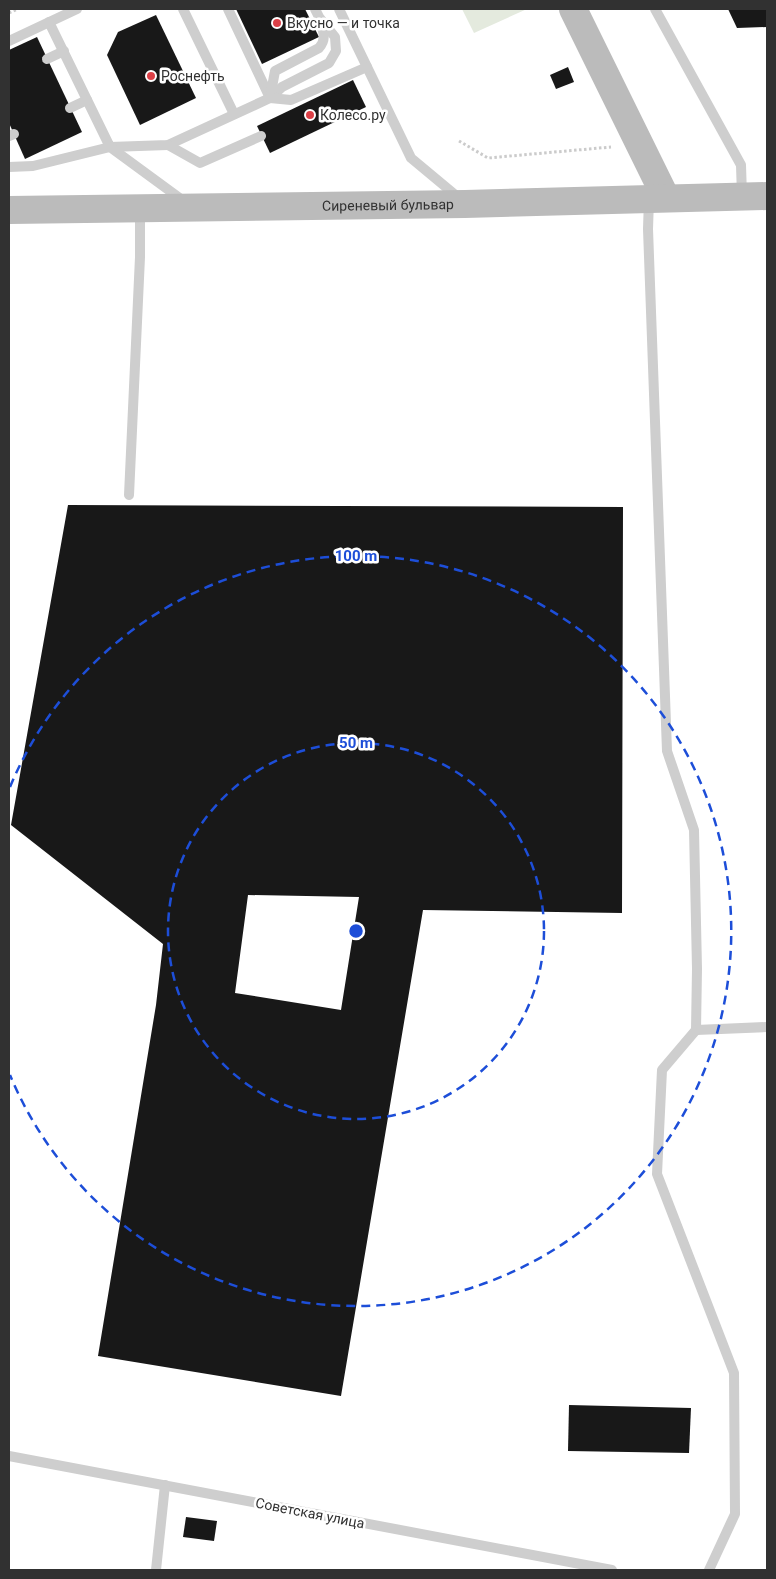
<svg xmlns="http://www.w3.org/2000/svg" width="776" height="1579" font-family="Roboto,sans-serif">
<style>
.green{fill:#e4eade}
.building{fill:#181818;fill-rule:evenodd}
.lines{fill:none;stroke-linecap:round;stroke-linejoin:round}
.path{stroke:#cbcbcb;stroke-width:3;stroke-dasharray:2.5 2.5;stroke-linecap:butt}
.lane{stroke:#cecece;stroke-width:10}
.secondary{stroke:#bbb;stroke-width:28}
.ring{fill:none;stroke:#1d4ed8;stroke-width:2.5;stroke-dasharray:9 6}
.poi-dot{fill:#dc4047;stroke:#fff;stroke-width:2}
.labels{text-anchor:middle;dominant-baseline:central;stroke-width:5;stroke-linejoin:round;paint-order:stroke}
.poi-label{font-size:14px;fill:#313131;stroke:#fff;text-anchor:start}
.street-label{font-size:14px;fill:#313131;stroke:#fff}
.centre{fill:#1d4ed8;stroke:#fff;stroke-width:2.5}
.ring-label{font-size:15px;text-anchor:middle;font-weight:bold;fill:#1d4ed8;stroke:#fff;stroke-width:5;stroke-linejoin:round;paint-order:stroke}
</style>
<rect width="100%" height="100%" fill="#fff"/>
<polygon class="green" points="462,9 527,9 474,33"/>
<g class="building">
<polygon points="236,9 305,9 319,37 262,64"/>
<polygon points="728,9 767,9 767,27 737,28"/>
<polygon points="156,15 196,98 140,125 107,55 118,32"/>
<polygon points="37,37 82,132 25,159 9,123 9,50"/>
<polygon points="568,67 574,82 556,89 550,75"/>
<polygon points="353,80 366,107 270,153 257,126"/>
<path d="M68 505 623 507 622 913 423 910 341 1396 98 1356 156 1005 163 944 11 825ZM248 895 359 897 341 1010 235 993Z"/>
<polygon points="569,1405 691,1408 689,1453 568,1451"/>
<polygon points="186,1517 217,1521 214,1541 183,1537"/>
</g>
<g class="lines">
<g class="path">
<polyline points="9,13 18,9"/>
<polyline points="459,141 488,158 611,147"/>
</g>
<g class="lane">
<polyline points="183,9 234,114"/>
<polyline points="228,9 270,98"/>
<polyline points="339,9 411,158 459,198"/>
<polyline points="655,9 741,165 742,196"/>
<polyline points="49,22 110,147 168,145 270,98 282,87 329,63 336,51 335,37 319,17 315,9"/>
<polyline points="9,41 77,9"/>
<polyline points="47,59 64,51"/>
<path d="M270 98 275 71 319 48C326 40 324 34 321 24"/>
<polyline points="270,98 291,100 367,67"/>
<polyline points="70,108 87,100"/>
<polyline points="9,136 14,134"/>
<polyline points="168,145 200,163 261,136"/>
<polyline points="9,167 33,166 110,147 185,202"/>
<polyline points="649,199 648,229 667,751 694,830 697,969 696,1030 767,1027"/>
<polyline points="129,495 140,257 140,208"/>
<polyline points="696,1030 662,1070 657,1174 734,1373 735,1514 709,1570"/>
<polyline points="9,1456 612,1570"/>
<polyline points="156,1570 165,1485"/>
</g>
<g class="secondary">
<polyline points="573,9 666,198"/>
<path id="s1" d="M9 210 465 204 767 196"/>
</g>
</g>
<g class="ring">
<circle cx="356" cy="931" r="188"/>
<path d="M10 787A375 375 0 1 1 10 1075"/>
</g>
<g class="poi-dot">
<circle cx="277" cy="23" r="5"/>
<circle cx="151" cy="76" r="5"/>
<circle cx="310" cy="115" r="5"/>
</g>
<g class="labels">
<g class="poi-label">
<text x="287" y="23">Вкусно — и точка</text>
<text x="161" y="76">Роснефть</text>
<text x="320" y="115">Колесо.ру</text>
</g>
<g class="street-label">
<text stroke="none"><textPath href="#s1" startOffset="379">Сиреневый бульвар</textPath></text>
<text transform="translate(310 1513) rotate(11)">Советская улица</text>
</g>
</g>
<circle cx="356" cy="931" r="8" class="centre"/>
<g class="ring-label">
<text x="356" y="561">100 m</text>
<text x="356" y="748">50 m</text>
</g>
<rect width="776" height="1579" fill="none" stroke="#313131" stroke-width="20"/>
</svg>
